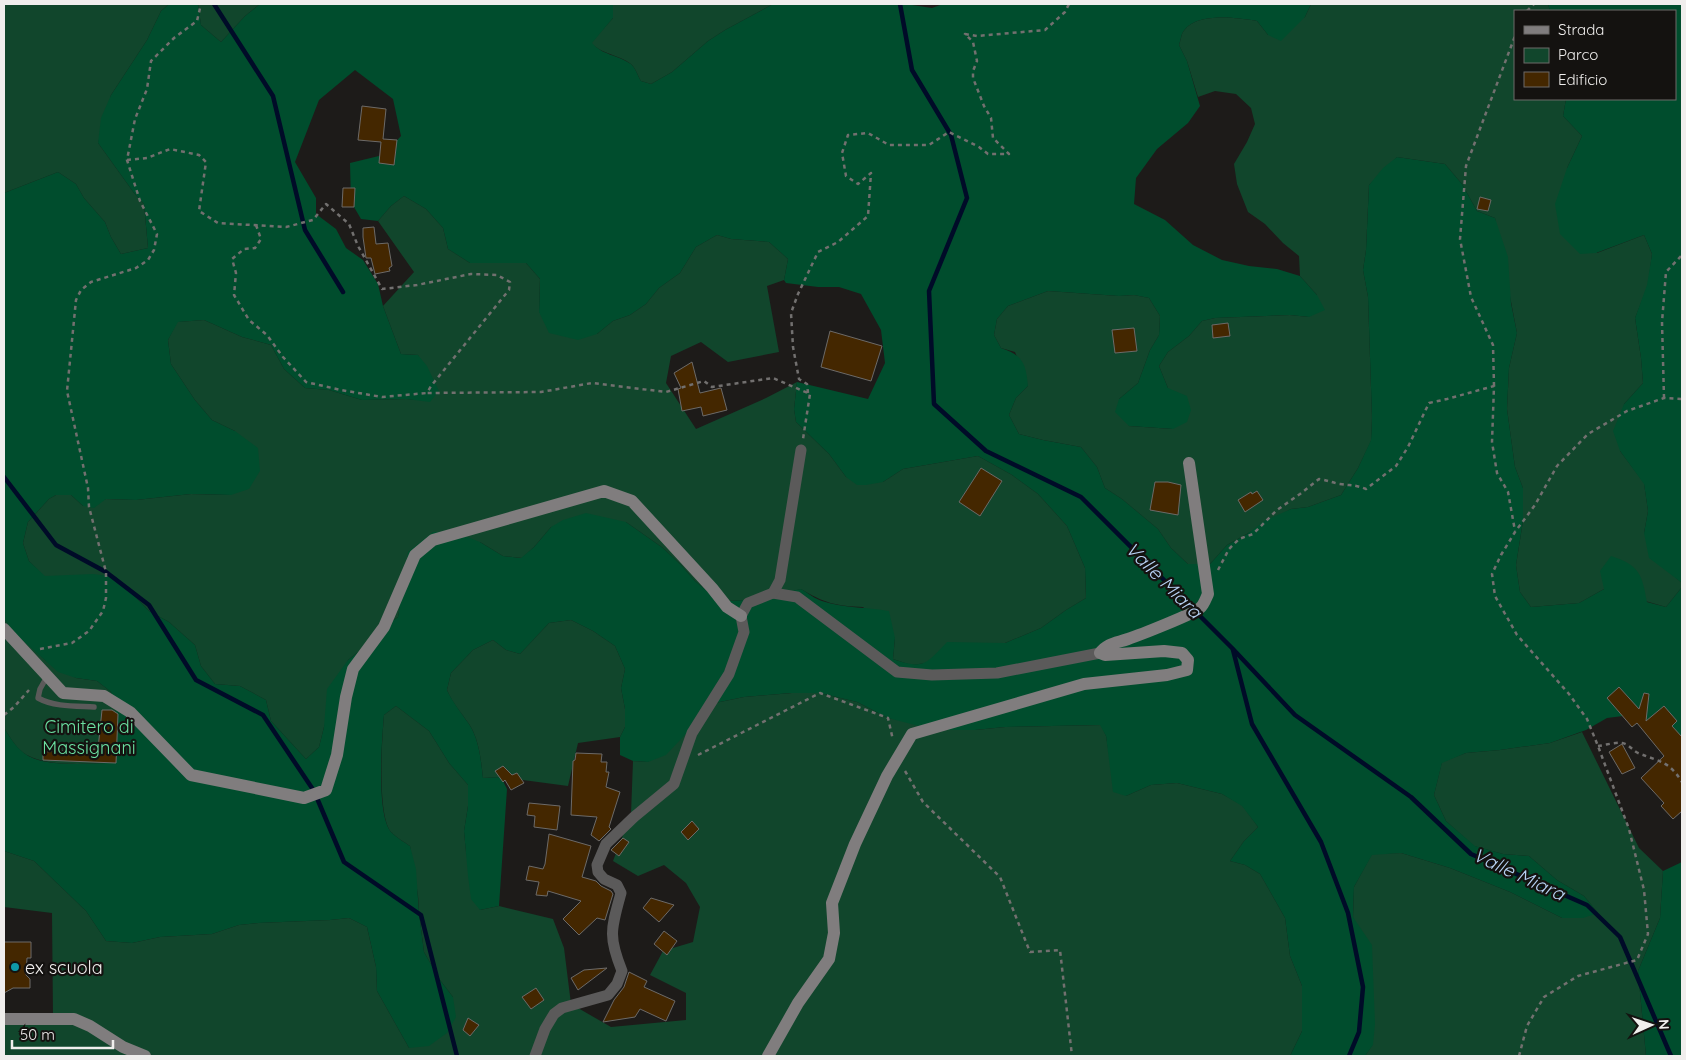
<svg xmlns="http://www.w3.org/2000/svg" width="1686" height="1060" font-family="Quicksand,sans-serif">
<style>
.green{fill:#11462c}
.forest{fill:#004d2d;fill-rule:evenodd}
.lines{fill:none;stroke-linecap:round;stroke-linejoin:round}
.stream{stroke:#000b28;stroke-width:4.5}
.building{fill:#442700;stroke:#6c6a68}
.path{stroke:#72706f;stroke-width:2.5;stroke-dasharray:4 4;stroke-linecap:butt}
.lane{stroke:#5b5a5a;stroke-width:5.5}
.street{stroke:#5b5a5a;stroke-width:11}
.secondary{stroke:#807d7e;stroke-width:12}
.culture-dot{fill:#0f9aa8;stroke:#141210;stroke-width:2}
.labels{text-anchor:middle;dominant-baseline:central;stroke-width:4.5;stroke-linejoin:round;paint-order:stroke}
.park-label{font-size:18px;fill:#6be0a1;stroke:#141210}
.poi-label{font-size:18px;fill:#f0eeed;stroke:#141210;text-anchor:start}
.water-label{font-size:19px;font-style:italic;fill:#b6d1f3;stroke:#141210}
</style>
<rect width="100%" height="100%" fill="#1d1b19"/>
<g class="green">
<polygon points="4,4 169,4 161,11 147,40 111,95 98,143 134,193 144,204 148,248 121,254 111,237 105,222 84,198 76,184 58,172 4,193"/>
<polygon points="198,4 260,4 245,16 221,42 201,25"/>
<path d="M613 4H773L725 30 708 41 672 72 651 84 641 81C638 76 635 67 631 64 618 54 603 55 591 43L613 18Z"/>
<path d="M1311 4H1548L1550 11H1515V99H1566L1563 116 1582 136 1567 168 1597 253 1644 235 1652 254 1648 285 1635 318 1641 358 1643 383 1624 404 1620 451 1644 483 1648 511 1644 533 1669 572 1682 583V587L1666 607 1604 589 1579 603 1531 607 1520 592 1516 565 1523 521V488L1515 467 1507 409 1509 368 1517 333 1495 218 1477 211 1462 184 1445 164 1397 157 1369 185 1366 250 1363 270 1368 297 1372 418 1371 441 1358 468 1341 495 1308 507 1291 509 1227 545 1210 564H1188L1171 548 1158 529 1122 499 1105 488 1097 467 1081 447 1043 440 1019 434 1009 415 1016 398 1028 386 1015 352 1001 348 994 335 997 319 1008 306 1048 291 1119 296 1134 295 1149 298 1160 316 1159 335 1150 350 1138 383 1119 399 1129 426 1173 429 1168 388 1159 366 1168 352 1189 336 1202 321 1215 318 1290 315 1309 317 1317 295 1300 276 1299 256 1283 243 1265 224 1248 212 1237 184 1234 164 1247 142 1255 124 1251 108 1236 94 1215 91 1198 97 1187 61 1179 45C1180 42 1181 37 1182 34 1194 11 1236 18 1257 21L1268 35 1305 17Z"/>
<path d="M404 196 426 209 443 228 448 249 470 263H526L540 279 539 312 597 334 613 321 630 315 646 304 659 288 680 273 696 247 717 235 731 239 769 242 788 259 784 280 767 286 779 352 728 362 701 342 671 356 666 383 696 429 766 398 797 382 794 409 796 422 829 454 846 477 883 482 903 469 978 456 1012 475 1038 494 1067 526 1085 568 1086 598 1066 610 1041 628 1005 643H968L927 663 911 665 893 659 895 638 863 607C836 606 824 603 801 589L760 599 728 601 712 595 695 581 681 565 663 548 626 522 551 527 534 547 522 558 503 556 480 542 403 590 398 617 386 625 367 645 348 660 324 727 319 747 306 759 271 721 266 700 240 686 215 684 201 666 195 645 169 622 149 611 116 577H45L29 561 23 543 28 522 49 499 56 495H71L83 506 106 499 136 500 191 494 231 495 235 431 212 420 195 400 171 364 168 340 177 322 204 320 242 337 271 345 284 369 305 388 329 390 362 400 406 399 431 401 418 355 401 354 383 306 414 272 378 221 391 206Z"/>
<path d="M4 619 45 660 76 678 97 681 111 692 115 710 118 711 116 763C89 763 51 768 27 755 17 750 10 737 4 728Z"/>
<path d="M571 620 593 631 615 646 625 669 621 688 625 709V727L620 737 578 743 568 786 501 777 483 778C481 760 479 739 469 724 461 712 453 704 447 690L451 673 473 650 493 640 506 650 520 654 549 623Z"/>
<path d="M792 693H820L857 702 888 718 975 730 1005 727 1101 725 1106 736 1109 754 1126 796 1151 785 1177 783 1222 794 1242 805 1258 827 1244 841 1230 861 1245 865 1260 874 1285 918 1290 956 1302 986V1031L1290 1056H4V1013L53 1017 52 913 4 907V851L34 861 86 911 106 941 132 943 160 937 212 934 239 925 258 923 330 920 349 918 367 927 376 967 377 991 409 1048 453 997 440 980 424 952 419 913 418 895 410 846C404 842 396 837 391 832 377 815 382 738 384 715L396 706 429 731 449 763 468 785V806L464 831 466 852 480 910 499 906 553 919 564 948 571 1004 611 1027 686 1020V993L650 975 663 951 693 942 700 907 686 883 664 865 638 876 613 861 631 814 633 761 648 762 715 703 744 697Z"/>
<polygon points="1582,732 1639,848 1663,871 1660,918 1638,971 1646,1056 1365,1056 1373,1044 1353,917 1354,887 1372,854 1401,853 1450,868 1510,892 1562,918 1598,913 1584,896 1557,880 1529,856 1503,854 1474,846 1446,821 1434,795 1442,762 1466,753 1500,750 1550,743"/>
</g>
<g class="forest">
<path d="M169 4H198L201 25 221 42 245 16 260 4H613V18L592 43C602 55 618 55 631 64 635 67 638 76 641 81L651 84 672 72 708 41 725 30 773 4H911L912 5 932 8 943 4H1311L1305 17 1281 41 1268 35 1257 21C1236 18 1194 11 1182 34 1181 37 1180 42 1179 45L1187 61 1200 106 1188 123 1157 149 1136 178 1134 204 1165 220 1193 245 1222 260 1249 266 1277 269 1300 276 1317 295 1325 310 1309 317 1290 315 1215 318 1202 321 1189 336 1168 352 1159 366 1168 388 1187 396 1191 410 1187 422 1173 429 1129 426 1115 412 1119 399 1138 383 1150 350 1159 335 1160 316 1149 298 1134 295 1119 296 1048 291 1008 306 997 319 994 335 1001 348C1023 355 1026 364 1028 386L1016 398 1009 415 1019 434 1043 440 1081 447 1097 467 1105 488 1122 499 1158 529 1171 548 1188 564H1210L1227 545 1247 534 1266 520 1291 509 1308 507 1341 495 1358 468 1371 440 1372 418 1368 297 1363 270 1366 250 1369 185 1383 168 1397 157 1445 164 1462 184 1477 211 1495 218 1508 257 1511 303 1517 333 1509 368 1507 409 1515 467 1523 488V521L1516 565 1520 592 1531 607 1579 603 1604 589 1600 571 1611 556C1640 565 1642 575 1647 602L1666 607 1682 587V748L1672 738 1631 715 1607 718 1586 730 1550 743 1500 750 1466 753 1442 763 1434 795 1446 821 1475 846 1503 854 1529 856 1557 880 1584 896 1598 913 1583 918H1562L1510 892 1450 868 1401 853 1372 855 1354 887 1353 917 1372 945 1375 1024 1373 1045 1365 1056H1290L1302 1031V986L1290 956 1285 918 1260 874 1245 865 1230 861 1244 841 1258 827 1242 806 1222 794 1177 783 1151 785 1126 796 1113 792 1106 736 1100 725 1005 727 975 730H934L888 718 857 702 820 693H791L744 697 715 703 666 755 648 762 633 761 620 755V737L625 727V709L621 688 625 669 615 646 593 631 571 620 549 623 520 654 506 650 493 640 473 650 451 673 447 690C453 703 461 712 469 724 479 739 481 760 483 778L501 777 507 789 499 906 480 910 471 899 468 876 464 831 468 806V785L449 763 429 731 396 706 384 715C382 739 376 814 391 832 396 837 404 842 410 846L416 869 419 913 424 952 440 980 453 997 456 1017 447 1033 429 1046 409 1048 377 991 376 967 367 927 349 918 330 920 258 923 239 925 212 934 160 937 132 943 106 941 86 911 34 861 4 851V728C10 737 15 746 24 753 41 767 84 764 105 763L116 747V712L111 692 97 681 76 678 58 672 19 637 4 619V193L58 172 76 184 84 198 105 222 111 237 121 254 148 248 144 204 134 193 98 143 101 118 111 95 147 40 161 11ZM355 70 393 99 401 136 383 155 350 163 351 202 361 219 378 221 391 206 404 196 426 209 443 228 448 249 470 263H526L540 279 539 312 549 333 578 340 597 334 613 321 630 315 646 304 659 288 680 273 696 247 717 235 731 239 769 242 788 259 784 280 786 283 818 287H839L861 294 881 330 885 363 868 399 797 382 794 409 796 422 829 454 846 477 857 485H866L883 482 903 469 978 456 1012 475 1038 494 1067 526 1085 568 1086 598 1066 610 1041 628 1005 643 947 642C926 664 924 670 893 659L895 638 889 611C867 607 843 608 822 601 815 599 808 593 801 589L775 594 760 599 728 601 712 595 695 581 681 565 663 548 626 522 586 513 563 520 551 527 534 547 521 558 503 556 480 542 455 532H433L408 552 398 617 386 625 367 645 348 660 327 689 324 727 319 747 306 759 271 721 266 700 240 686 215 684 201 666 195 645 169 622 149 611 116 577 93 574 45 576 29 561 23 543 28 522 49 499 56 495H71L83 506 94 508 106 499 136 500 191 494 231 495 249 489 260 471 258 448 235 431 212 420 195 400 171 364 168 340 178 322 204 320 242 337 271 345 284 369 305 388 329 390 362 400 406 399 430 402 439 391 427 366 418 355 401 354 383 306 378 284 363 260 346 248 336 229 316 214V198L295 162 319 100Z"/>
<polygon points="1548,4 1682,4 1682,583 1649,558 1644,533 1648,511 1644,484 1620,451 1613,431 1624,404 1643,383 1641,358 1635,318 1647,285 1652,254 1644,235 1596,253 1580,254 1560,234 1555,204 1567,168 1582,136 1563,116 1566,99 1675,99 1675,11 1550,11"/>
<polygon points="1682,862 1682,1056 1646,1056 1638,971 1660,918 1663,871"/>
</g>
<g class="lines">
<g class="stream">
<polyline points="214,4 273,96 305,230 343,292"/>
<polyline points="900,4 912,70 951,135 967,198 929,291 934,404 986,451 1081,497 1232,648 1295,715 1411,797 1471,854 1587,905 1620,937 1671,1056"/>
<polyline points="4,477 56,545 106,572 149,605 196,680 263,715 314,791 344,862 421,915 457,1056"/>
<polyline points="1233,650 1252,724 1321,842 1348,913 1363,987 1359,1032 1349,1056"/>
</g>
</g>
<g class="building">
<polygon points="362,106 386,109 383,139 397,140 394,165 379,163 381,142 358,140"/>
<polygon points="343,188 355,188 354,207 342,207"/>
<polygon points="1480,197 1491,200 1488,211 1477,209"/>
<polygon points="374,227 376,244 388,243 392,266 389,268 390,271 375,274 371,258 366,258 363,237 363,228"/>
<polygon points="1228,323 1230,336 1213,338 1212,325"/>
<polygon points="1134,328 1137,351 1115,353 1112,330"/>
<polygon points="830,331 882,346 871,381 821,367"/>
<polygon points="692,362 700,393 721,388 727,410 703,416 701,407 682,411 678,389 681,388 674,373"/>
<polygon points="981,468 1002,481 980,516 959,502"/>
<polygon points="1155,482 1168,482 1181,485 1178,515 1150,510"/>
<polygon points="1257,491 1263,500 1245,512 1238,500 1251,492 1252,494"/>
<polygon points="1619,687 1639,709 1644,693 1649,694 1646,721 1664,706 1677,721 1672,726 1682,737 1682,811 1673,819 1661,806 1664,803 1641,778 1664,756 1637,723 1632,727 1607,698"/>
<polygon points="102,710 112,710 118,714 116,763 43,760 43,752 98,749"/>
<polygon points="1622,744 1635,768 1622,774 1609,752"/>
<polygon points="576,753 602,754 601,762 607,762 606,772 609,772 606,787 620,792 609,827 611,829 599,841 591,835 597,817 571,815 573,761 575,760"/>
<polygon points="503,766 512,775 517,773 524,783 511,790 505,780 503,782 495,771"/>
<polygon points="529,803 560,806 557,830 534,827 535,816 527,815"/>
<polygon points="692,821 699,829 688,840 681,832"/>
<polygon points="549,834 591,846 582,877 596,881 601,886 611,891 613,894 605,920 597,918 579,935 563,919 581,901 548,891 547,896 536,895 539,882 526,880 529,866 543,869 545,864"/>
<polygon points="623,838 629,842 619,856 611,850"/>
<polygon points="651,898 674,905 659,922 643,908"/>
<polygon points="664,931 677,941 667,955 654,944"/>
<polygon points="4,942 31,942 31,958 27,958 26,975 30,979 30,988 13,988 4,993"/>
<polygon points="607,968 578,990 571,978 584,970"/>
<polygon points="629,972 647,981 644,987 675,1001 666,1021 640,1009 635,1017 603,1022 614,1000 624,987"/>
<polygon points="536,988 544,1000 531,1009 522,997"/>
<polygon points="468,1018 479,1025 470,1036 463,1030"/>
</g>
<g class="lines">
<g class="path">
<polyline points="1527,11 1534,4"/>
<polyline points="127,160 147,158 170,149 199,155 206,162 199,211 218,223 286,227 313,220 326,204 349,224 358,246 382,289 417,285 471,274 497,275 510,282 509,290 431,386 427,393 541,392 592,383 666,392 704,381 712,387 773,378 810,394 803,439"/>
<polyline points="256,225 261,239 255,248 244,249 232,259 236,273 234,295 249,320 267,335 283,357 306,382 341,390 382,397 427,393"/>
<polyline points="1494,386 1493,345 1471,297 1460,239 1466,166 1515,36"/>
<polyline points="808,393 807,384 799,379 793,347 791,313 798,294 818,252 838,242 868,216 871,173 858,184 846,176 842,153 848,135 868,133 889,145 929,145 949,132 979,147 988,154 1009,154 993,138 991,118 984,106 973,78 973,71 977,61 973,42 965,34 977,36 1045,30 1065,12 1069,4"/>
<polyline points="1664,398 1662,322 1666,272 1682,255"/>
<path d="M1218 570 1229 549 1239 539 1253 534 1277 510 1300 494 1319 479C1327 480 1333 483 1340 484 1351 486 1353 484 1366 489L1396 466 1408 447 1429 403 1447 399 1494 386 1492 442 1497 473 1508 492 1515 531"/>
<polyline points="40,649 72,643 89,631 103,611 106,598 106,572 89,507 88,488 67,391 76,300 81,290 91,282 136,268 148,260 154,250 157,234 140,201 127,160 135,119 147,89 151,61 174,38 197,21 201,4"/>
<polyline points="4,715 14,707 29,690"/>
<path d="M1598 746C1606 745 1615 742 1622 743 1629 744 1632 750 1638 753 1660 762 1669 761 1682 782"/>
<polyline points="698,755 820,693 888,718 893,740"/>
<polyline points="905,771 923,802 1000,877 1030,952 1060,950 1072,1056"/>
<polyline points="1519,1056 1527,1026 1544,997 1578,976 1637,960 1648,934 1644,890 1629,829 1598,746 1587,719 1569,694 1517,635 1495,596 1492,574 1501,555 1515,532 1535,505 1557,466 1588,434 1627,411 1664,398 1682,399"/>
</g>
<path class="lane" d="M48 675 40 689 38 698C54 707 76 706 94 707"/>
<g class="street">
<polyline points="773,593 797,597 897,672 932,675 997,673 1100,653"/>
<path d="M535 1056 545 1029 554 1014 562 1008 569 1006 608 995 617 984 622 971C608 936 611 929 621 893L617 885 604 879 598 872 597 865 606 844 634 817 674 784 692 733 729 674 744 632 741 616 748 603 773 593 780 580 801 450"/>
</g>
<g class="secondary">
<polyline points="4,629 63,693 104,696 130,712 191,775 304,798 326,790 337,755 346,697 353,669 384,627 415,555 433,540 604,491 632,501 712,588 727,607 741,616"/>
<polyline points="4,1019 74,1019 90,1026 123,1047 145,1056"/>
<path d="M768 1056 798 1003 829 959 834 933 832 903 855 844 887 776 912 734 1084 684 1167 675 1187 670 1188 660 1182 653 1164 651 1105 655 1100 653C1107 643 1117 643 1128 639 1137 636 1196 613 1200 608 1204 605 1206 598 1208 594L1189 463"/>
</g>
</g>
<circle class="culture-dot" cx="15" cy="967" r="5"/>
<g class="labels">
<g class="park-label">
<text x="89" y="726">Cimitero di<tspan x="89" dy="21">Massignani</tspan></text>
</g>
<g class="poi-label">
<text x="25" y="967">ex scuola</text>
</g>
<g class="water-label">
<text transform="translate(1164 580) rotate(45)">Valle Miara</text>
<text transform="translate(1519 874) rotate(25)">Valle Miara</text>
</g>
</g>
<rect width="1686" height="1060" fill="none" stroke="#f0eeed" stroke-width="10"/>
<rect x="1514" y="10" width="162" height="90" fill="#141210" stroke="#6c6a68"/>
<rect x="1524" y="26" width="25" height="8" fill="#807d7e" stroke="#6c6a68"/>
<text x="1558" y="35" font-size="15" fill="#f0eeed">Strada</text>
<rect x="1524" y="48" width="25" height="15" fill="#11462c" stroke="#6c6a68"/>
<text x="1558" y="60" font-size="15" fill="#f0eeed">Parco</text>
<rect x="1524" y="72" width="25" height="15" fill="#442700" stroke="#6c6a68"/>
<text x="1558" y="85" font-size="15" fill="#f0eeed">Edificio</text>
<g transform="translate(1651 1025) rotate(87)" stroke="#141210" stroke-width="4" paint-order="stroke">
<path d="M0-4L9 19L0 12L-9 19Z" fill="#f0eeed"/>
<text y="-8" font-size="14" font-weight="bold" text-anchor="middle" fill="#f0eeed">N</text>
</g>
<path d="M12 1040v8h101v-8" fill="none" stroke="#f0eeed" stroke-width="2.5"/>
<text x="20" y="1040" font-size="15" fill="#f0eeed" stroke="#141210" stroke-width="4" paint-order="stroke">50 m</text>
</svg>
